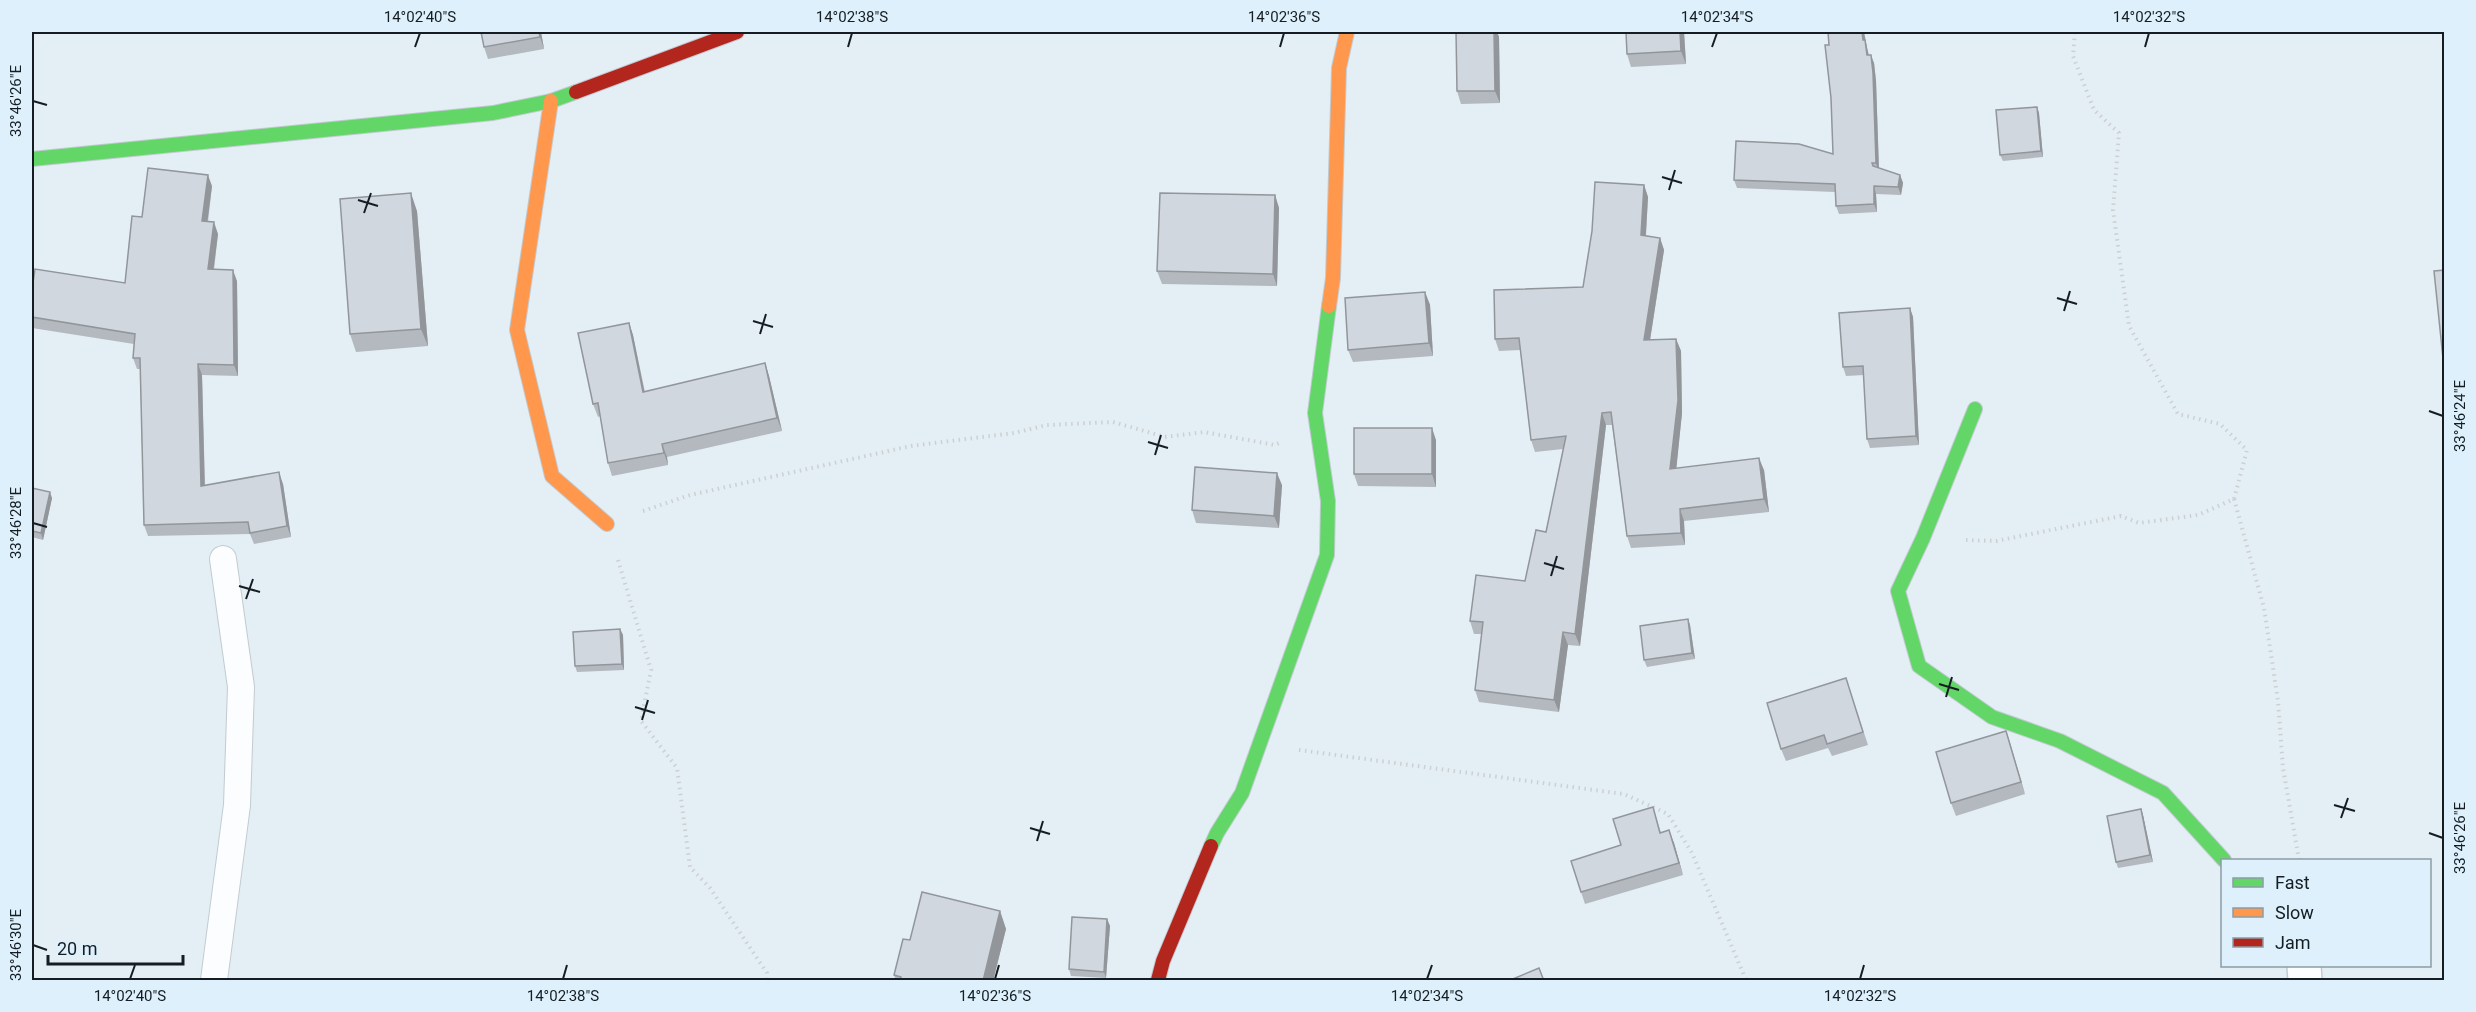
<svg xmlns="http://www.w3.org/2000/svg" width="2476" height="1012" font-family="Roboto,sans-serif">
<style>
.lines{fill:none;stroke-linecap:round;stroke-linejoin:round}
.lane-casing{stroke:#c2cbd1;stroke-width:28}
.street-casing{stroke:#c2cbd1;stroke-width:36}
.fast-casing{stroke:#c2cbd1;stroke-width:16}
.slow-casing{stroke:#c2cbd1;stroke-width:16}
.jam-casing{stroke:#c2cbd1;stroke-width:16}
.path{stroke:#ccd0d2;stroke-width:4;stroke-dasharray:1.5 4.5;stroke-linecap:butt}
.lane{stroke:#fbfdfe;stroke-width:26}
.street{stroke:#fbfdfe;stroke-width:33}
.fast{stroke:#63d668;stroke-width:14}
.slow{stroke:#ff974d;stroke-width:14}
.jam{stroke:#b3261e;stroke-width:14}
.wall{fill:#b3b9bf}
.shaded-wall{fill:#92969b}
.building{fill:#d0d7de;stroke:#92969b;stroke-width:1.5}
.ticks{fill:none;stroke:#151d23;stroke-width:2}
.neatline{fill:none;stroke:#151d23;stroke-width:2}
.ticks-label{font-size:15px;text-anchor:middle;fill:#151d23}
</style>
<rect width="100%" height="100%" fill="#e4eff5"/>
<g class="lines">
<g class="lane-casing">
<polyline id="lane" points="214,980 237,805 241,687 223,559"/>
</g>
<g class="street-casing">
<polyline id="street" points="2304,966 2305,980"/>
</g>
<g class="fast-casing">
<g id="fast">
<polyline points="32,159 493,113 551,101 576,92"/>
<polyline points="1975,409 1923,538 1898,591 1919,666 1992,717 2060,741 2163,793 2224,860"/>
<polyline points="1211,846 1217,833 1242,793 1327,555 1328,501 1315,413 1329,306"/>
</g>
</g>
<g class="slow-casing">
<g id="slow">
<polyline points="551,101 517,330 552,476 607,524"/>
<polyline points="1329,306 1333,278 1339,68 1347,32"/>
</g>
</g>
<g class="jam-casing">
<g id="jam">
<polyline points="576,92 737,32"/>
<polyline points="1158,980 1163,961 1211,846"/>
</g>
</g>
<g class="path">
<polyline points="2234,499 2264,608 2278,701 2283,768 2299,860"/>
<polyline points="643,511 690,495 911,446 1014,433 1047,425 1113,422 1165,437 1204,432 1275,445 1279,443"/>
<polyline points="1966,540 1996,541 2121,516 2139,523 2198,515 2234,499 2247,450 2220,424 2178,414 2129,326 2113,210 2119,133 2094,110 2073,56 2075,32"/>
<polyline points="618,560 651,670 641,721 677,768 690,867 710,888 767,973 767,980"/>
<polyline points="1299,750 1624,794 1668,814 1692,853 1746,980"/>
</g>
<use href="#lane" class="lane"/>
<use href="#street" class="street"/>
<use href="#fast" class="fast"/>
<use href="#slow" class="slow"/>
<use href="#jam" class="jam"/>
</g>
<g class="wall">
<polygon points="541,32 544,49 488,59 484,47"/>
<polygon points="1456,32 1497,32 1499,37 1500,103 1461,104 1457,91"/>
<polygon points="1684,32 1686,64 1631,67 1627,54"/>
<polygon points="1828,32 1864,32 1865,40 1869,55 1874,63 1876,81 1879,168 1900,175 1903,183 1901,195 1876,194 1877,212 1839,214 1836,206 1835,192 1737,188 1734,180 1833,154"/>
<polygon points="2037,107 2039,113 2043,157 2003,161 2000,155"/>
<polygon points="1644,185 1648,197 1646,236 1660,238 1664,250 1650,340 1676,339 1681,351 1682,413 1676,469 1764,470 1769,512 1684,521 1685,545 1631,548 1627,536 1612,425 1606,425 1580,646 1568,645 1559,712 1479,702 1475,690 1482,634 1474,634 1470,621 1525,581 1546,532 1563,449 1535,452 1531,440 1520,350 1499,351 1495,339 1583,287"/>
<polygon points="212,186 208,222 218,234 214,270 237,281 238,376 202,375 205,485 283,484 291,537 254,544 250,534 148,536 144,525 140,369 137,369 133,358 134,344 32,328 32,290 125,283"/>
<polygon points="1275,195 1279,208 1277,286 1162,284 1157,271"/>
<polygon points="417,211 428,346 356,352 350,334"/>
<polygon points="1425,292 1430,305 1433,356 1353,362 1348,350"/>
<polygon points="1910,308 1913,317 1919,445 1870,448 1867,439 1864,375 1846,376 1843,367"/>
<polygon points="629,323 633,335 645,392 765,363 769,376 782,431 667,457 668,465 612,476 608,463 600,416 598,417 593,404"/>
<polygon points="1436,440 1436,487 1358,486 1354,474"/>
<polygon points="1282,485 1279,528 1196,523 1192,510"/>
<polygon points="32,488 52,498 43,540 32,537"/>
<polygon points="1688,619 1690,625 1695,659 1647,667 1644,660"/>
<polygon points="620,629 623,635 624,670 577,672 575,666"/>
<polygon points="1846,678 1868,745 1832,756 1828,748 1786,761 1781,749"/>
<polygon points="2006,731 2025,794 1956,816 1951,803"/>
<polygon points="1653,807 1661,833 1674,843 1683,875 1585,904 1581,892"/>
<polygon points="2141,809 2143,815 2153,862 2118,868 2116,862"/>
<polygon points="1000,911 1006,929 993,981 896,981 894,975 910,940"/>
<polygon points="1107,919 1110,926 1106,978 1071,976 1069,969"/>
</g>
<g class="shaded-wall">
<polygon points="539,32 541,32 544,49 540,37"/>
<polygon points="1494,32 1497,32 1499,37 1500,103 1495,91"/>
<polygon points="1680,32 1684,32 1686,64 1681,51"/>
<polygon points="1862,32 1864,32 1870,63 1863,40"/>
<polygon points="1871,55 1874,63 1876,81 1879,172 1876,163"/>
<polygon points="2037,107 2039,113 2043,157 2041,151"/>
<polygon points="208,175 212,186 206,232 202,221"/>
<polygon points="1900,175 1903,183 1901,195 1898,187"/>
<polygon points="1644,185 1648,197 1645,248 1641,235"/>
<polygon points="1874,186 1876,194 1877,212 1874,204"/>
<polygon points="411,193 417,211 428,346 421,329"/>
<polygon points="1275,195 1279,208 1277,286 1273,274"/>
<polygon points="214,222 218,234 212,281 208,269"/>
<polygon points="1660,238 1664,250 1648,353 1644,340"/>
<polygon points="233,270 237,281 238,376 234,365"/>
<polygon points="1425,292 1430,305 1433,356 1429,343"/>
<polygon points="1910,308 1913,317 1919,445 1916,436"/>
<polygon points="629,323 633,335 647,405 643,392"/>
<polygon points="1676,339 1681,351 1682,413 1675,482 1670,469"/>
<polygon points="765,363 769,376 782,431 777,418"/>
<polygon points="198,364 202,375 205,497 201,486"/>
<polygon points="1602,413 1606,425 1580,646 1575,634"/>
<polygon points="1432,428 1436,440 1436,487 1432,474"/>
<polygon points="662,444 667,457 668,465 664,453"/>
<polygon points="1759,458 1764,470 1769,512 1764,499"/>
<polygon points="279,472 283,484 291,537 287,526"/>
<polygon points="1277,473 1282,485 1279,528 1274,516"/>
<polygon points="50,492 52,498 43,540 41,533"/>
<polygon points="1680,509 1684,521 1685,545 1681,533"/>
<polygon points="1688,619 1690,625 1695,659 1692,653"/>
<polygon points="620,629 623,635 624,670 622,664"/>
<polygon points="1563,632 1568,645 1559,712 1554,700"/>
<polygon points="2006,731 2010,743 2025,794 2021,782"/>
<polygon points="2141,809 2143,815 2153,862 2150,855"/>
<polygon points="1669,830 1674,843 1683,875 1679,863"/>
<polygon points="1000,911 1006,929 993,981 982,981"/>
<polygon points="1107,919 1110,926 1106,978 1104,972"/>
</g>
<g class="building">
<polygon points="481,32 539,32 540,37 484,47"/>
<polygon points="1456,32 1494,32 1495,91 1457,91"/>
<polygon points="1626,32 1680,32 1681,51 1627,54"/>
<polygon points="1828,32 1862,32 1863,40 1865,40 1867,55 1871,55 1873,73 1876,163 1872,163 1873,166 1900,175 1898,187 1874,186 1874,204 1836,206 1835,184 1734,180 1736,141 1799,144 1833,154 1831,98 1825,45 1829,45"/>
<polygon points="2037,107 2041,151 2000,155 1996,110"/>
<polygon points="148,168 208,175 202,221 214,222 208,269 233,270 234,365 198,364 201,486 279,472 287,526 250,533 248,522 144,525 140,358 133,358 135,334 32,317 32,290 35,269 125,283 132,216 142,217"/>
<polygon points="1595,182 1644,185 1641,235 1660,238 1644,340 1676,339 1678,400 1670,469 1759,458 1764,499 1680,509 1681,533 1627,536 1611,412 1602,413 1575,634 1563,632 1554,700 1475,690 1483,622 1470,621 1476,575 1525,581 1536,530 1546,532 1566,436 1531,440 1519,338 1495,339 1494,290 1583,287 1592,231"/>
<polygon points="411,193 421,329 350,334 340,199"/>
<polygon points="1160,193 1275,195 1273,274 1157,271"/>
<polygon points="2445,270 2445,378 2434,271"/>
<polygon points="1425,292 1429,343 1348,350 1345,298"/>
<polygon points="1910,308 1916,436 1867,439 1863,366 1843,367 1839,313"/>
<polygon points="629,323 643,392 765,363 777,418 662,444 664,453 608,463 598,403 593,404 578,333"/>
<rect x="1354" y="428" width="78" height="46"/>
<polygon points="1195,467 1277,473 1274,516 1192,510"/>
<polygon points="32,488 50,492 41,533 32,531"/>
<polygon points="1688,619 1692,653 1644,660 1640,626"/>
<polygon points="620,629 622,664 575,666 573,632"/>
<polygon points="1846,678 1863,732 1827,744 1824,735 1781,749 1767,703"/>
<polygon points="2006,731 2021,782 1951,803 1936,752"/>
<polygon points="1653,807 1660,833 1669,830 1679,863 1581,892 1571,861 1621,845 1613,819"/>
<polygon points="2141,809 2150,855 2116,862 2107,816"/>
<polygon points="922,892 1000,911 983,981 900,981 901,977 894,975 903,939 910,940"/>
<polygon points="1072,917 1107,919 1104,972 1069,969"/>
<polygon points="1539,968 1544,981 1508,981"/>
</g>
<path class="ticks" d="M415 47 420 33M848 47 852 33M1280 47 1284 33M1712 47 1717 33M2145 47 2149 33M33 101 47 105M1662 177 1682 183M1669 190 1675 170M358 200 378 206M364 213 371 193M2057 298 2077 304M2064 311 2070 291M753 321 773 327M760 334 766 314M2429 411 2443 416M1148 442 1168 448M1155 455 1161 435M33 523 47 527M1544 563 1564 569M1551 576 1557 556M239 586 260 592M246 599 253 579M1939 684 1959 690M1946 697 1952 677M635 707 655 713M642 720 648 700M2334 805 2355 811M2341 818 2348 798M1030 828 1050 834M2429 833 2443 838M1037 841 1043 821M33 945 47 950M130 979 135 965M563 979 567 965M995 979 999 965M1427 979 1432 965M1860 979 1864 965"/>
<rect width="2476" height="1012" fill="none" stroke="#ddf0fc" stroke-width="66"/>
<rect x="2221" y="859" width="210" height="108" fill="#ddf0fc" stroke="#8d9ca5" stroke-width="1.5"/>
<rect x="2233" y="878" width="30" height="9" fill="#63d668" stroke="#8d9ca5" stroke-width="1.5"/>
<text x="2275" y="889" font-size="18" fill="#151d23">Fast</text>
<rect x="2233" y="908" width="30" height="9" fill="#ff974d" stroke="#8d9ca5" stroke-width="1.5"/>
<text x="2275" y="919" font-size="18" fill="#151d23">Slow</text>
<rect x="2233" y="938" width="30" height="9" fill="#b3261e" stroke="#8d9ca5" stroke-width="1.5"/>
<text x="2275" y="949" font-size="18" fill="#151d23">Jam</text>
<path d="M48 955v9h135v-9" fill="none" stroke="#151d23" stroke-width="3"/>
<text x="57" y="955" font-size="18" fill="#151d23" stroke="#ddf0fc" stroke-width="4.5" paint-order="stroke">20 m</text>
<rect x="33" y="33" width="2410" height="946" class="neatline"/>
<g class="ticks-label">
<text x="420" y="22">14°02'40"S</text>
<text x="852" y="22">14°02'38"S</text>
<text x="1284" y="22">14°02'36"S</text>
<text x="1717" y="22">14°02'34"S</text>
<text x="2149" y="22">14°02'32"S</text>
<text transform="translate(16 101) rotate(-90)" y="5">33°46'26"E</text>
<text transform="translate(2460 416) rotate(-90)" y="5">33°46'24"E</text>
<text transform="translate(16 523) rotate(-90)" y="5">33°46'28"E</text>
<text transform="translate(2460 838) rotate(-90)" y="5">33°46'26"E</text>
<text transform="translate(16 945) rotate(-90)" y="5">33°46'30"E</text>
<text x="130" y="1001">14°02'40"S</text>
<text x="563" y="1001">14°02'38"S</text>
<text x="995" y="1001">14°02'36"S</text>
<text x="1427" y="1001">14°02'34"S</text>
<text x="1860" y="1001">14°02'32"S</text>
</g>
</svg>
